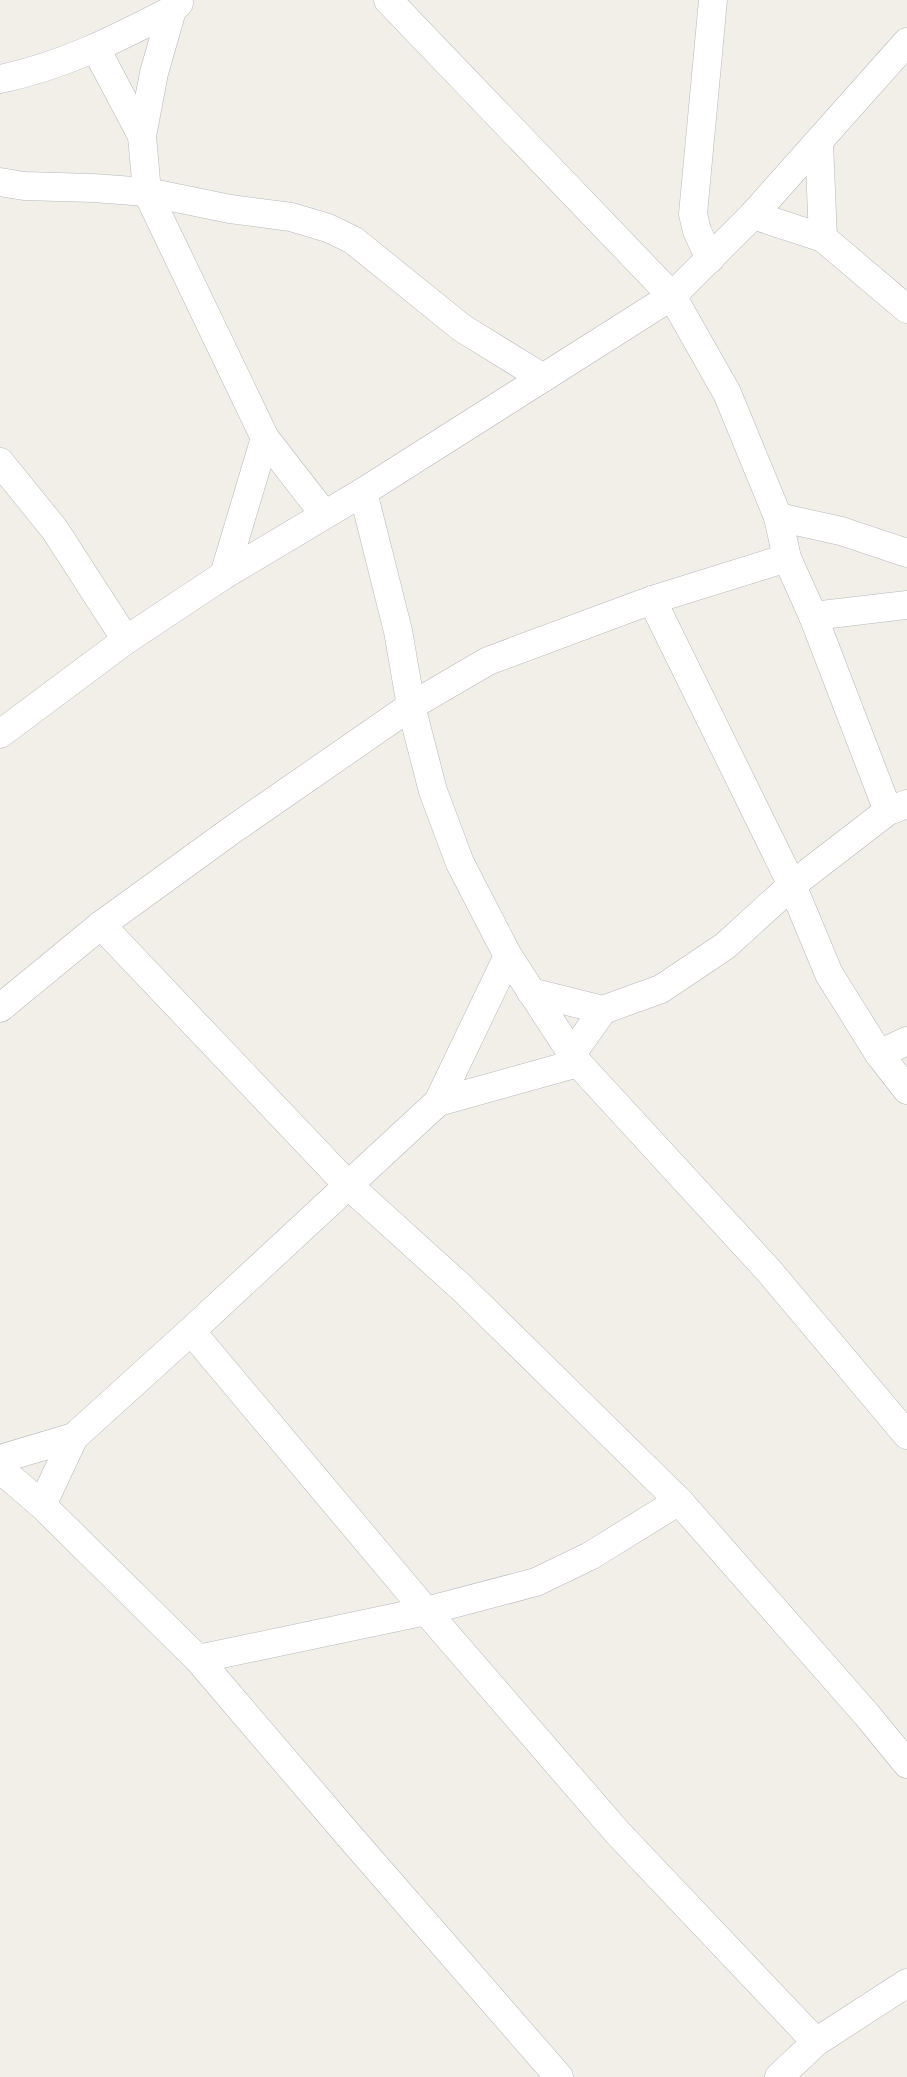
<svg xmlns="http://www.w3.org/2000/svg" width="907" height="2077" font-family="Mulish,sans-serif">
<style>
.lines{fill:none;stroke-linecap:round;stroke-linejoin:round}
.minor-casing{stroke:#b5b8bc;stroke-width:29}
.minor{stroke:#fff;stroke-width:28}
</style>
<rect width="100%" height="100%" fill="#f1efe8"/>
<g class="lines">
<g class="minor-casing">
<g id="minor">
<polyline points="388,0 672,296 727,393 778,517 787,558 813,616 888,811"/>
<polyline points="172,10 154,73 142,136 147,192 265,438 324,514"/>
<polyline points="96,49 142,136"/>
<path d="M0 79C63 66 116 39 172 10L179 3"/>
<polyline points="819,143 823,238"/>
<polyline points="0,182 24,186 93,188 147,192 230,209 291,217 328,228 353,240 462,328 543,378"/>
<polyline points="753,215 823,238 907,309"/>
<polyline points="710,259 697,231 693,214 713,0"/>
<polyline points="0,462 55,530 126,640"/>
<polyline points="363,492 398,631 411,706 433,791 460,863 508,956 578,1063 769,1271 907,1435"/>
<polyline points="778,517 841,531 907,553"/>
<polyline points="224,575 265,438"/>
<polyline points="652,600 792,885 829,974 879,1054 907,1090"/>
<polyline points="813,616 907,605"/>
<polyline points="0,734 126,640 224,575 363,492 672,296 753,215 907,42"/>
<polyline points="101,925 347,1184 463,1289 679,1501 867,1715 907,1764"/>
<polyline points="531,992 603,1010 661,989 725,946 792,885 888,811 907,804"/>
<polyline points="0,1008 101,925 232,830 411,706 488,661 652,600 787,558"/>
<polyline points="572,1054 603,1010"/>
<polyline points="879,1054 907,1041"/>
<polyline points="438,1102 578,1063"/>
<polyline points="191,1331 426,1611 617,1832 816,2042"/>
<polyline points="0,1459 74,1437"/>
<polyline points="0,1469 42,1505 198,1659 351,1838 559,2077"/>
<polyline points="42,1505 74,1437 191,1331 438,1102 508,956"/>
<polyline points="198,1659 426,1611 536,1582 590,1556 679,1501"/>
<polyline points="779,2077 816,2042 907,1983"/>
</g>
</g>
<use href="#minor" class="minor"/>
</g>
</svg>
